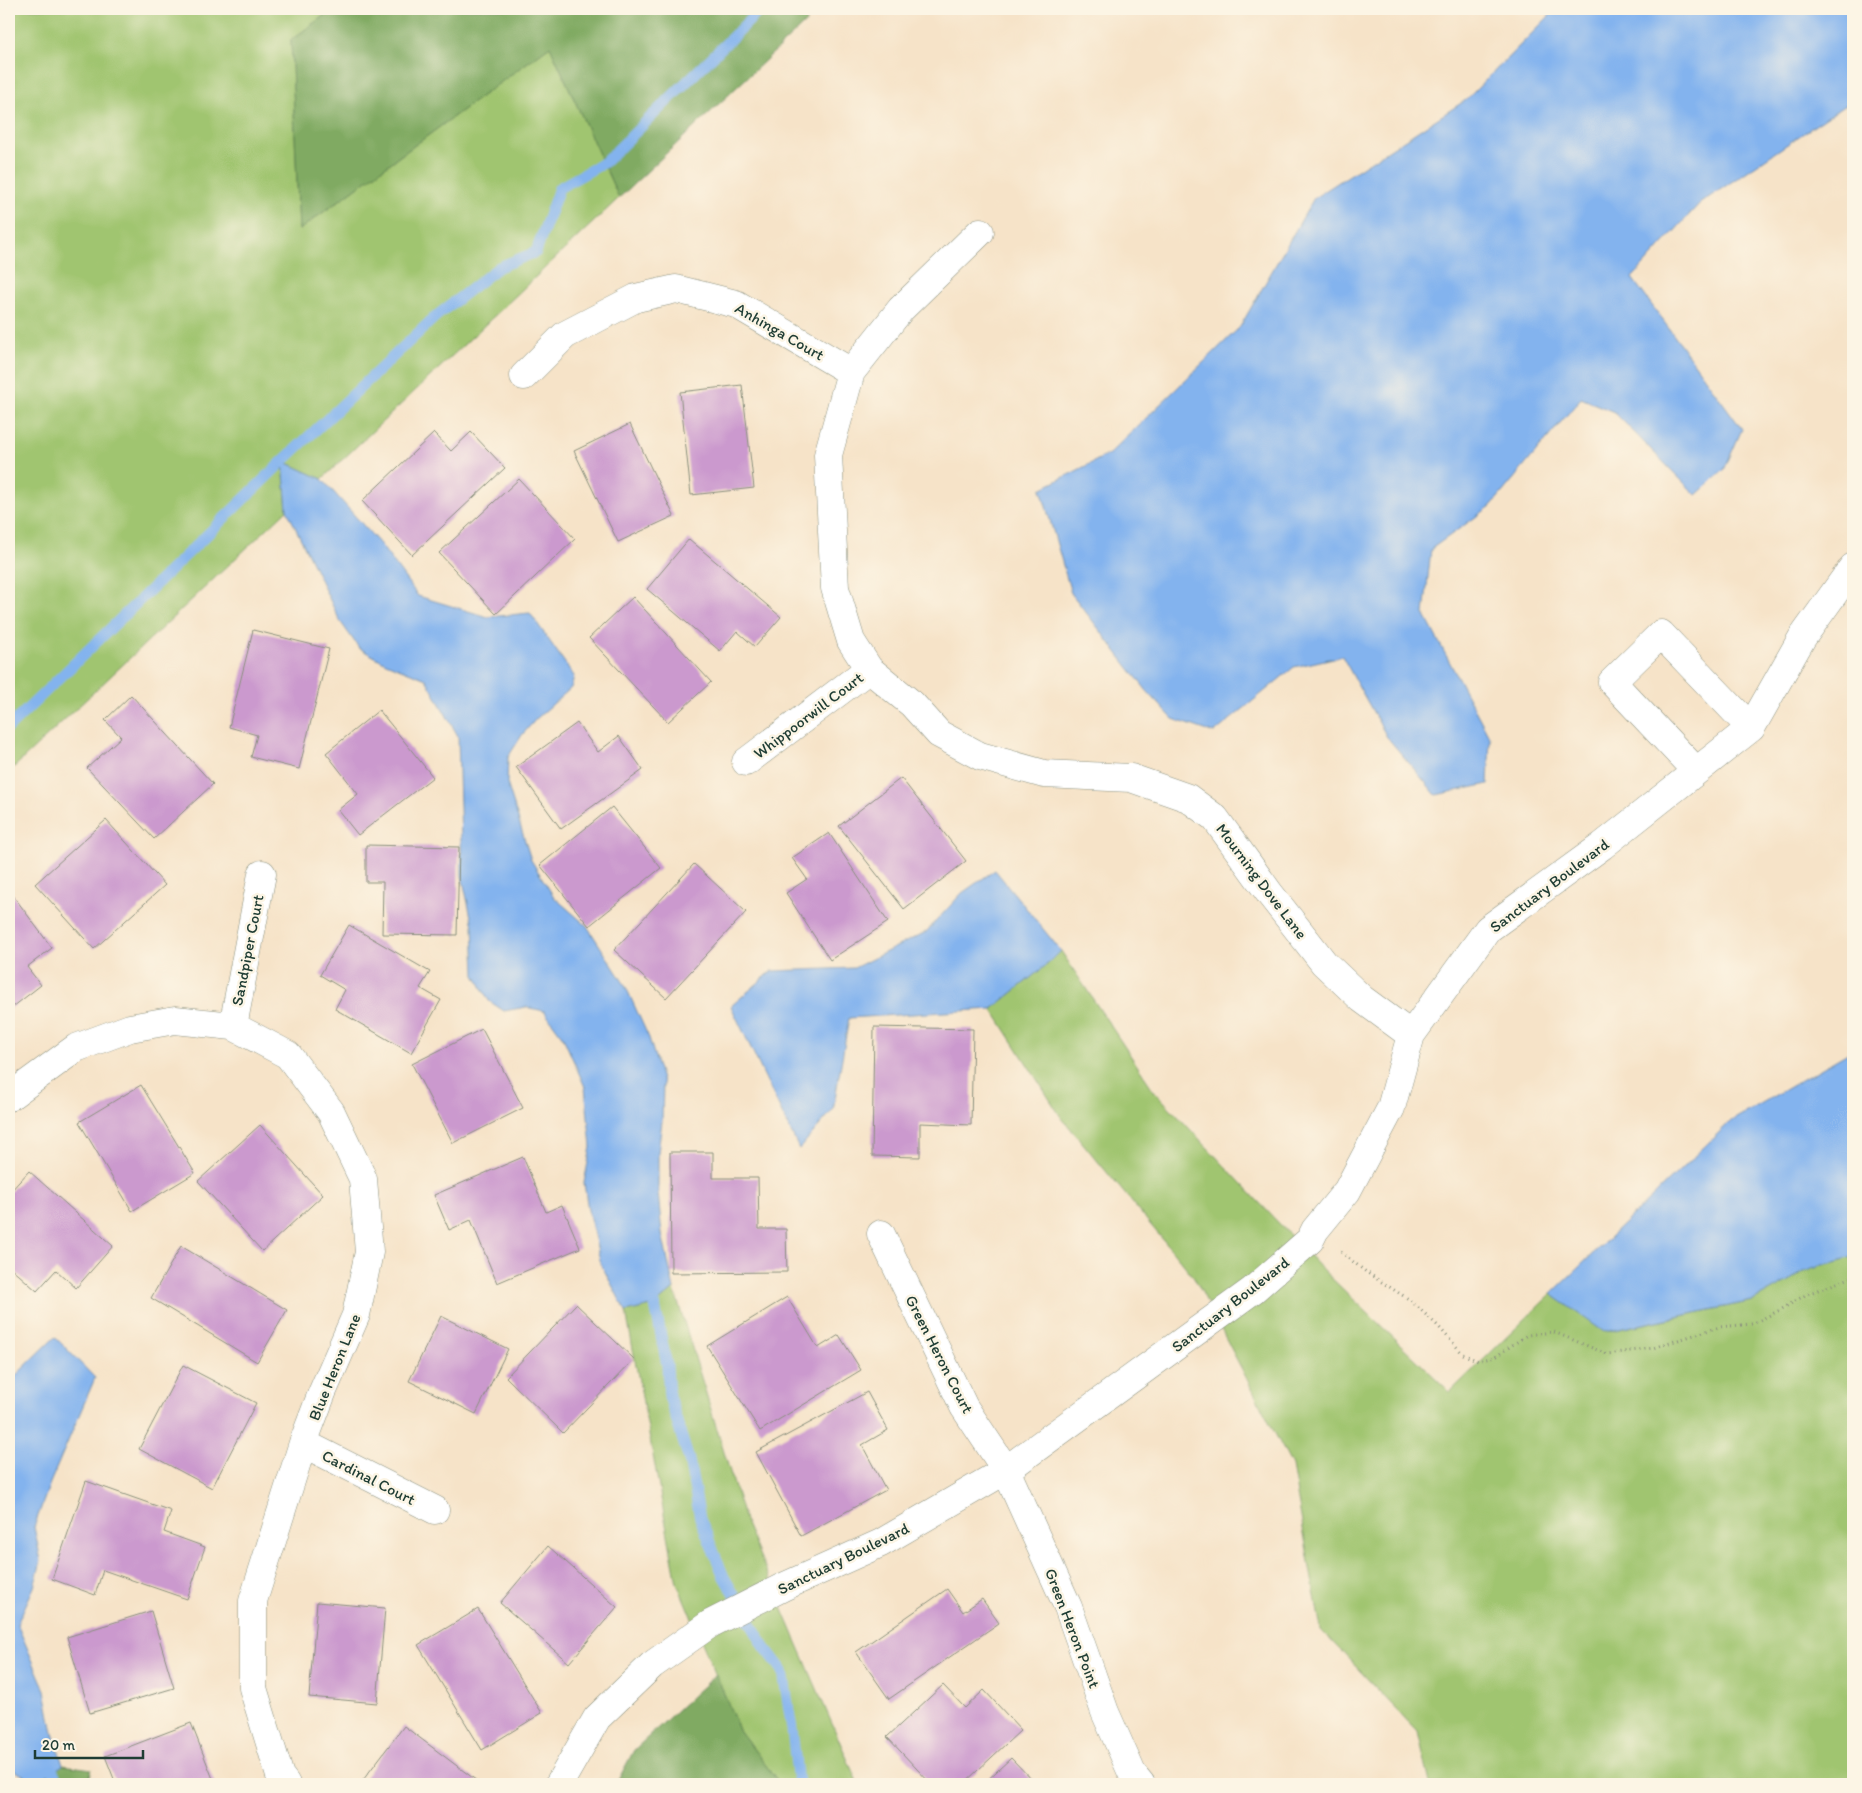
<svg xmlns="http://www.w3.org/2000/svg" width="1862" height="1793" viewBox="0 0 1862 1793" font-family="Itim,sans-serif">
  <rect width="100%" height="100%" fill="#fcf5e5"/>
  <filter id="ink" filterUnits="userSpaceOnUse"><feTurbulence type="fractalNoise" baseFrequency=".02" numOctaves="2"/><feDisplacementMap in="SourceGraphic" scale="10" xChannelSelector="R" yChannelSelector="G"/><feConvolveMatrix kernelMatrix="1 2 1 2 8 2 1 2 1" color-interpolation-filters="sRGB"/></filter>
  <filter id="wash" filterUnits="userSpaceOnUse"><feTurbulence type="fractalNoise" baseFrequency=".0096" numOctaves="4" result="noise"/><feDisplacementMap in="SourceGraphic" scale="20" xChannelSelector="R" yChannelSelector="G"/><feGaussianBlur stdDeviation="1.12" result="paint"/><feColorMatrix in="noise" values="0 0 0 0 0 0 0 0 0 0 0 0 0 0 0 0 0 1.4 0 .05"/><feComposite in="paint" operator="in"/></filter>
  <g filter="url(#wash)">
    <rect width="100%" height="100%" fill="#f6e3c8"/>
    <!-- green -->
    <path fill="#a0c56f" stroke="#608152" d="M9,9H333L291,40L299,230L550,46L619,198L322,479L283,461L287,510L9,772Z
      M1061,951L1154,1091L1324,1271L1450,1392L1551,1294L1605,1332L1753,1301L1811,1268L1853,1257V1784H1430L1418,1732L1321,1630L1292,1466L1194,1277L1061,1117L992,1009L1050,962Z
      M674,1289L746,1524L858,1784H780L739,1730L677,1583L626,1312L655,1305Z"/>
    <!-- forest -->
    <path fill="#80aa62" stroke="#50744b" d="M333,9H820L619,198L550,46L299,230L291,40Z
      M716,1674L739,1730L780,1784H616L634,1750Z
      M63,1765L92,1769L88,1784H33Z"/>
    <!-- water -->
    <path fill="#83b3ee" stroke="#517891" d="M1556,9H1853V109L1845,105L1699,204L1632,278L1742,429L1724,470L1696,495L1614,412L1581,398L1491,506L1431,549L1424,614L1490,738L1488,784L1436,795L1387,737L1342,656L1294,667L1214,733L1173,719L1147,691L1071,593L1041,489L1109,454L1240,327L1314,198L1466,100Z
      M283,461L322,479L380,544L418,596L488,617L530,613L574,676L571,688L536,719L522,735L508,757L507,783L531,860L554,897L587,926L625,985L649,1038L663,1083L662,1121L658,1153V1193L662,1234L674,1289L655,1305L626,1312L601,1264L588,1210L584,1183L591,1147L585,1087L563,1037L544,1011L526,1007L504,1011L489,1001L475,975L473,926L462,876L458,736L426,679L386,663L359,648L340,621L287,510Z
      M995,870L1061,951L1050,962L992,1009L849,1018L833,1110L799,1149L731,1006L772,971L854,968L926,932L962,893Z
      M1853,1050V1257L1811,1268L1753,1301L1604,1332L1551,1294L1731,1121Z
      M55,1337L95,1378L50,1483L34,1527L41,1561L34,1587L17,1624L45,1690L53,1733L63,1765L37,1782L9,1768V1382Z"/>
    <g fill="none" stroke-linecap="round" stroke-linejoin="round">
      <!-- stream -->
      <path stroke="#83b3ee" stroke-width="11" d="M9,727L283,461L435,317L499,267L536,252L559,188L605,162L761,9
        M655,1305L667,1366L669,1396L689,1460L700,1518L724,1577L764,1646L783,1671L792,1729L798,1784
        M53,1771L59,1784"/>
    </g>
    <g id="blocks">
      <!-- building -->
      <path fill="#cb99ce" d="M742,385L754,488L691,495L680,392Z
        M630,424L674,516L618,542L574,451Z
        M471,432L505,468L412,555L362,501L434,433L451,451Z
        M519,479L575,539L496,614L439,553Z
        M689,539L781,617L755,647L737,631L720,651L647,589Z
        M633,597L711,682L668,722L589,638Z
        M253,630L329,649L299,769L251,757L257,735L229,727Z
        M131,695L213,784L154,839L87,768L121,737L105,720Z
        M379,710L433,777L358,835L338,810L358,794L326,753Z
        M577,723L598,752L619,736L643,770L561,829L516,767Z
        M901,778L966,861L904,909L839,826Z
        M612,807L661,868L589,926L540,865Z
        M106,820L165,885L94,949L35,884Z
        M829,833L888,922L830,960L786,893L807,879L792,858Z
        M366,845L459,847L457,935L382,934L383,882H366Z
        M694,864L746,912L666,998L614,950Z
        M9,890L52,948L27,967L41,985L9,1010Z
        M349,925L430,972L420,988L441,1000L411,1053L335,1009L345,990L320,975Z
        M874,1027L973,1029L971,1125L920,1123V1157L872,1156Z
        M482,1029L523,1108L453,1143L412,1064Z
        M141,1085L195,1173L132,1211L79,1122Z
        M260,1125L323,1195L262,1251L198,1181Z
        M670,1152H713V1178H758L759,1229H786L787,1272L671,1273Z
        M523,1157L546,1212L562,1205L580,1248L497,1283L471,1220L449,1230L434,1195Z
        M29,1171L113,1246L76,1288L56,1270L37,1291L9,1266V1193Z
        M181,1246L287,1310L257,1362L151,1298Z
        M787,1297L818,1348L839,1335L861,1370L760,1431L707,1346Z
        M576,1304L634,1359L563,1433L506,1377Z
        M9,1312L14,1318L9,1322Z
        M441,1316L508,1349L476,1414L409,1381Z
        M183,1365L256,1403L212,1488L139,1449Z
        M867,1392L888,1430L862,1445L886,1490L801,1536L756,1452Z
        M86,1481L171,1511L164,1532L205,1547L187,1599L103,1570L95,1595L52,1579Z
        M548,1546L617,1607L569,1663L500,1603Z
        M947,1589L963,1612L982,1599L999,1623L889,1699L856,1652Z
        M317,1602L385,1608L377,1703L309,1697Z
        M478,1609L542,1713L482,1750L418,1645Z
        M151,1611L174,1688L90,1713L67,1637Z
        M943,1685L965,1708L984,1690L1021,1730L963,1784H931L887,1737Z
        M191,1723L215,1784H116L105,1756Z
        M404,1726L481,1784H360Z
        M1011,1758L1036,1784H983Z"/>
    </g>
  </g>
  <g filter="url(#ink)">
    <use href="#blocks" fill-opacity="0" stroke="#8a907e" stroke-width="1"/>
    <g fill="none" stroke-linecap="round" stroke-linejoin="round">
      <defs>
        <path id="minor" d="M980,232L901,309L851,372L828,455L835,588L851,641L869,669L912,704L939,734L980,756L1044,774L1131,778L1188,798L1215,818L1270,894L1324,963L1362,999L1411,1035
          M524,376L565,335L636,298L676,289L736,304L851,372
          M746,762L869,669
          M1696,771L1612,682L1661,634L1751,728
          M233,1026L262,874
          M9,1097L76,1048L130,1028L175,1020L233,1026L288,1055L331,1112L363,1179L369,1252L356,1315L322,1393L303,1443L253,1601V1688L280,1776L286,1784
          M881,1234L964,1407L1006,1470L1068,1607L1105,1712L1132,1773L1141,1784
          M303,1443L435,1510
          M559,1784L597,1718L652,1665L710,1624L783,1587L881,1543L1006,1470L1253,1290L1310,1240L1315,1230L1347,1191L1391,1108L1411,1035L1488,929L1602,846L1751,728L1802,638L1853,567"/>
      </defs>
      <!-- minor casing -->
      <use href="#minor" stroke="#8a907e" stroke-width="29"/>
      <!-- path -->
      <path stroke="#8a907e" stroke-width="3" stroke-dasharray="1 4" stroke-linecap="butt" d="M1341,1252L1366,1272L1410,1300L1438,1326L1463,1354L1478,1361L1495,1357L1527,1335L1554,1332L1607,1354L1653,1348L1719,1327L1752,1324L1782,1309L1807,1294L1853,1277"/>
      <!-- minor -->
      <use href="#minor" stroke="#fff" stroke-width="28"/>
    </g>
  </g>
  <g text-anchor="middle" stroke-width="5" stroke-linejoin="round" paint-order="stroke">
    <!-- street labels -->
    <g font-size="16" fill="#1f3d34" stroke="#fcf5e5">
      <text transform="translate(780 331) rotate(30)" y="6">Anhinga Court</text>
      <text transform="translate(808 715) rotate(-37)" y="6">Whippoorwill Court</text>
      <text transform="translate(1262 881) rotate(53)" y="6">Mourning Dove Lane</text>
      <text transform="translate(1549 885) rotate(-37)" y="6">Sanctuary Boulevard</text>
      <text transform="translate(247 950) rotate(-79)" y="6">Sandpiper Court</text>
      <text transform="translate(1230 1304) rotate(-38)" y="6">Sanctuary Boulevard</text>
      <text transform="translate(940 1354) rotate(63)" y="6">Green Heron Court</text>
      <text transform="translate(334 1367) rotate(-68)" y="6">Blue Heron Lane</text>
      <text transform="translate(369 1477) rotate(27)" y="6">Cardinal Court</text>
      <text transform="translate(843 1558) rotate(-26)" y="6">Sanctuary Boulevard</text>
      <text transform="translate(1073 1628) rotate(69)" y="6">Green Heron Point</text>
    </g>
  </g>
  <!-- margin -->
  <rect width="1862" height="1793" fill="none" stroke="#fcf5e5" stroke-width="30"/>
  <!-- scale -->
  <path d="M35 1750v8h108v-8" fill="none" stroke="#1f3d34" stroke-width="2.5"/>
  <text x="42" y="1750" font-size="15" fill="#1f3d34" stroke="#fcf5e5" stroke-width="4" paint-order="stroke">20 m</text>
</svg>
